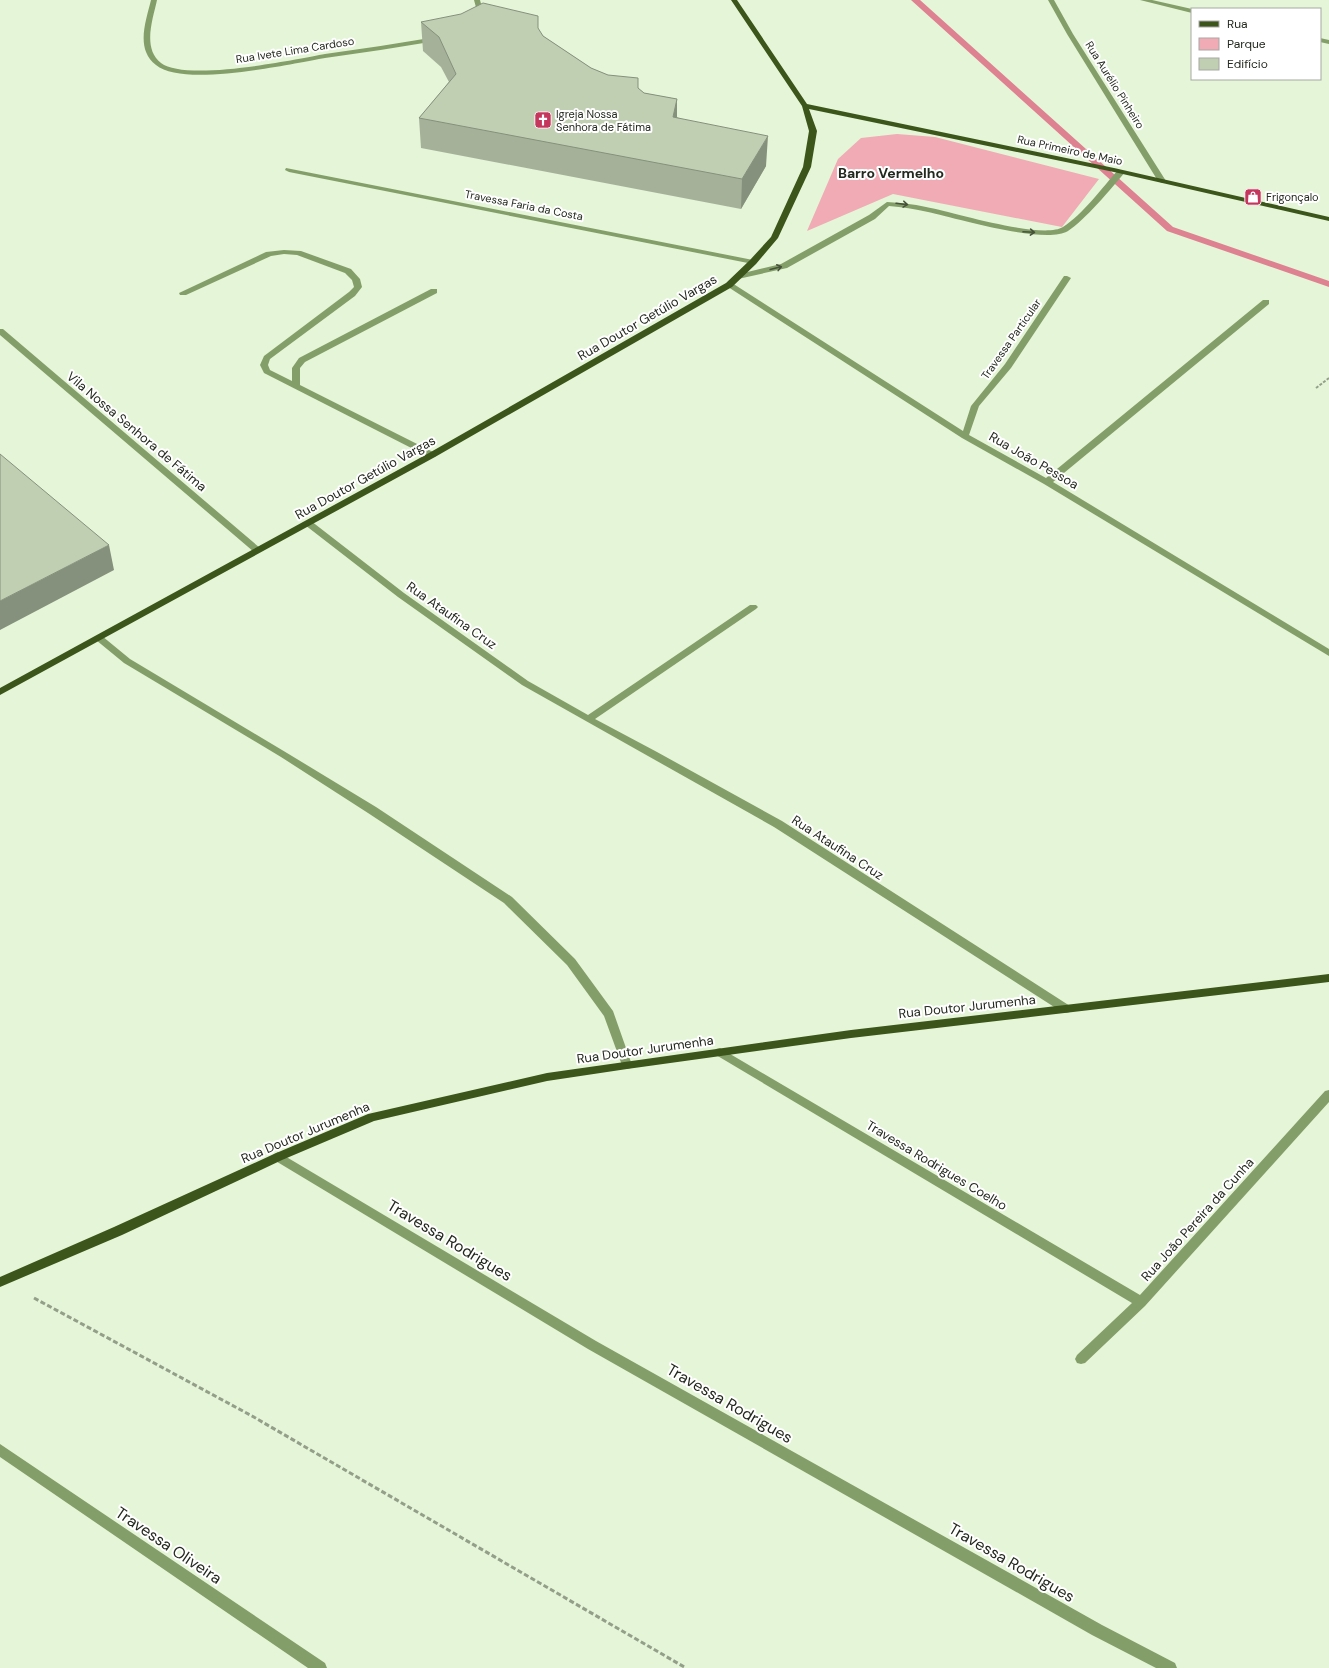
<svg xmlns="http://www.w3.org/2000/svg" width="1329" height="1668" viewBox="0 0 1329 1668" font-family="'DM Sans',sans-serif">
  <rect width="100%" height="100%" fill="#e5f5d7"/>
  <!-- green -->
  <path fill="#f0abb5" d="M897,134L935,137L1099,179L1062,227L893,194L807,231L838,159L861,138Z"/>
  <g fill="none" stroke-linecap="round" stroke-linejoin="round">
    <!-- stream -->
    <path fill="#de8191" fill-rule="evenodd" d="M911,0H920L1173,227L1329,281V287L1167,231Z"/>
    <!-- path-far1 -->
    <path stroke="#939f89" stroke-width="2" stroke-dasharray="3 1.5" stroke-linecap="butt" d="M1316,388L1329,378"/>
    <!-- path -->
    <path stroke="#939f89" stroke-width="3" stroke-dasharray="5 2.5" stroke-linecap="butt" d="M34,1298L252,1416L686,1668"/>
    <!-- minor -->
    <path fill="#849e6a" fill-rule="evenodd" d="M151,0H157C153,19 142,48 161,63C186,82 293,60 325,54C362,49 399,43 436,37L439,39L436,41C399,47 362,53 325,58C290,64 183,88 156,65C135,49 146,21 151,0Z
      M474,0H480L483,11L480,18L475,17L477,11Z
      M1048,0H1054L1073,34L1166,181L1165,183H1162L1158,181L1067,34Z
      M1140,0H1152L1192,9V13Z
      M1320,38L1329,40V44L1320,42Z
      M286,168L753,260L757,262L753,264L289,172L285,170Z
      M1118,170H1121L1125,172C1112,188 1084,221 1068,231C1045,245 956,218 928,212C915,209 902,207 889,206L875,219L787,268L738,279L734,277L735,275L781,264L869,215L887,202C900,203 913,204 926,207C953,212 1042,240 1063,227C1083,214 1102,188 1118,170Z
      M284,250L301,251L351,269L360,279L362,287L355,296L270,359L268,365L270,370L292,381V368L299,358L431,289H437V293L305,362L300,368V385L435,453L436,455L435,457H429L264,373L260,365L264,356L349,292L354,287L352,280L345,273L297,255L284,254L271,256L186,295H180L179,293L266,252Z
      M1064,276H1067L1071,278L1011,368L979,406L969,435L1046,478L1263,300H1269V304L1053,482L1329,649V656L1044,484L962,438L725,285L729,283H732L963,431L971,406L1005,364Z
      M0,329H3L260,548L261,550L260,552H254L0,335Z
      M308,520L311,521L404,593L528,681L588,715L750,605H756L758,607L756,609L595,719L657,752L782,821L1070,1006L1071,1009L1070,1012L1066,1013L1062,1012L774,827L522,685L398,597L305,525L304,523Z
      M99,635L102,636L130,659L287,753L376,807L512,897L575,959L613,1011L632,1065L631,1068L627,1069L623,1068L604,1016L567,965L504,903L368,813L281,757L124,663L96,640L94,638Z
      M720,1048L1140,1295L1325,1091L1329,1090V1102L1145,1306L1085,1363L1081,1364L1077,1363L1075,1359L1077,1355L1132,1303L716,1055L715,1052L716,1049Z
      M278,1152L596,1341L1102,1625L1175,1663L1177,1668H1156L1092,1635L588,1349L274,1160L272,1157L274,1154Z
      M0,1444L325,1663L327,1668H308L0,1457Z"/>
    <!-- major -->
    <path fill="#3b551a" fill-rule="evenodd" d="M731,0H737L807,104L1114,168L1329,217V221L1114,172L809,109L817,131L811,167L778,238L756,264L732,287L435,457L0,695V688L429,453L726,283L750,260L771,237L803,167L809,131L802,106Z
      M1329,974V982L851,1038L627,1069L547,1081L374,1121L282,1160L122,1235L0,1287V1277L114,1227L274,1154L368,1114L547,1073L851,1030Z"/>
  </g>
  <!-- wall -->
  <path fill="#a5b299" d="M421,22L538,29L543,36L591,68L638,88L644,93L677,99V117L766,166L741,209L421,148L419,118L449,82L441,67L423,51Z"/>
  <!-- shaded-wall -->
  <path fill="#86917d" d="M677,99V129L673,117Z
    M768,136L766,166L741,209L742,179Z
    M109,545L114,570L0,630V601Z"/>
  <!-- building -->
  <path fill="#c0cfb2" stroke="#86917d" d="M483,3L538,16V28L543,36L591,68L608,75L638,78V88L644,93L677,99L673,117L768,136L742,179L419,118L456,74L439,37L421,22L461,14Z
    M0,454L109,545L0,601Z"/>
  <!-- one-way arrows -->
  <defs><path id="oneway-shaft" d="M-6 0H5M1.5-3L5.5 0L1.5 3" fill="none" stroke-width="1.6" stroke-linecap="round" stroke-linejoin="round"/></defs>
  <g stroke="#455239">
    <use href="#oneway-shaft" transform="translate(902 204) rotate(7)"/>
    <use href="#oneway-shaft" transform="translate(1029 232) rotate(3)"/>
    <use href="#oneway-shaft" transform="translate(776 268) rotate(-14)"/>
  </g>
  <!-- icons -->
  <defs>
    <symbol id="church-square" viewBox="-11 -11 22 22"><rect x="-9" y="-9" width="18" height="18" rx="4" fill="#c5365d" stroke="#fff"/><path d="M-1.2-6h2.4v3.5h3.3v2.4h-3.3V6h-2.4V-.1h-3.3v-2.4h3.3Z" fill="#fff"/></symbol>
    <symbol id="shop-square" viewBox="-11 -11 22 22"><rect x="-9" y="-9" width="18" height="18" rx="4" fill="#c5365d" stroke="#fff"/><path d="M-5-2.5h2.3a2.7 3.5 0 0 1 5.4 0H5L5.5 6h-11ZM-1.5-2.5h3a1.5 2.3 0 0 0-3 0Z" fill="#fff"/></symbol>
  </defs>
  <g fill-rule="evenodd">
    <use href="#church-square" x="533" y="110" width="20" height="20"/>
    <use href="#shop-square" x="1243" y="187" width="20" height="20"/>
  </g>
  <g text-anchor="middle" stroke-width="4" stroke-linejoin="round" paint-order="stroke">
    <!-- far-street labels -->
    <g font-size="11" fill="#23291e" stroke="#fff">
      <text transform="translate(295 50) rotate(-9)" y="4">Rua Ivete Lima Cardoso</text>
      <text transform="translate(1115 85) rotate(58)" y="4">Rua Aurélio Pinheiro</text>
      <text transform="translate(1070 150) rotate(12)" y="4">Rua Primeiro de Maio</text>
      <text transform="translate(524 205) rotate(11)" y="4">Travessa Faria da Costa</text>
      <text transform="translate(1011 339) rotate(-55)" y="4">Travessa Particular</text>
    </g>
    <!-- far-poi labels -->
    <g font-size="11" fill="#23291e" stroke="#fff" text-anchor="start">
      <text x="556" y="118">Igreja Nossa<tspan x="556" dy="13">Senhora de Fátima</tspan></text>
      <text x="1266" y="201">Frigonçalo</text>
    </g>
    <!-- street labels -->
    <g font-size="13" fill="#23291e" stroke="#fff">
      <text transform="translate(647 317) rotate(-30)" y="5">Rua Doutor Getúlio Vargas</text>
      <text transform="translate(137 431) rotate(40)" y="5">Vila Nossa Senhora de Fátima</text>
      <text transform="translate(1034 460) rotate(30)" y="5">Rua João Pessoa</text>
      <text transform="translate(365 477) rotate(-29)" y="5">Rua Doutor Getúlio Vargas</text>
      <text transform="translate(452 615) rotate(35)" y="5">Rua Ataufina Cruz</text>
      <text transform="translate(838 847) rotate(33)" y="5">Rua Ataufina Cruz</text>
      <text transform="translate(967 1006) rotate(-6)" y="5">Rua Doutor Jurumenha</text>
      <text transform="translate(645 1049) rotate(-8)" y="5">Rua Doutor Jurumenha</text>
      <text transform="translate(305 1132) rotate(-23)" y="5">Rua Doutor Jurumenha</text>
      <text transform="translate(937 1165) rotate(31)" y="5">Travessa Rodrigues Coelho</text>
      <text transform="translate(1197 1219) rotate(-48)" y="5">Rua João Pereira da Cunha</text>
    </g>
    <!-- far-district labels -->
    <g font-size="14" font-weight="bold" fill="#23291e" stroke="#fff">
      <text x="891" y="178">Barro Vermelho</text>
    </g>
    <!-- near-street labels -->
    <g font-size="16" fill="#23291e" stroke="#fff">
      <text transform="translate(450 1240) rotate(31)" y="6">Travessa Rodrigues</text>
      <text transform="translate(730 1403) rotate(30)" y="6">Travessa Rodrigues</text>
      <text transform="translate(169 1545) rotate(34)" y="6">Travessa Oliveira</text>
      <text transform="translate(1012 1562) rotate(30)" y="6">Travessa Rodrigues</text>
    </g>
  </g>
  <!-- legend -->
  <rect x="1191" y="8" width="130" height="72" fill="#ffffff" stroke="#a7a9a5"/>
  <rect x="1199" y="21" width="20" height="6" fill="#3b551a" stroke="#a7a9a5"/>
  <text x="1227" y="28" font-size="12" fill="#23291e">Rua</text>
  <rect x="1199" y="38" width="20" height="12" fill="#f0abb5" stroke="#a7a9a5"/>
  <text x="1227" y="48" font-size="12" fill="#23291e">Parque</text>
  <rect x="1199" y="58" width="20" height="12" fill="#c0cfb2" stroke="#a7a9a5"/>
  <text x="1227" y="68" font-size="12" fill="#23291e">Edifício</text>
</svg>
